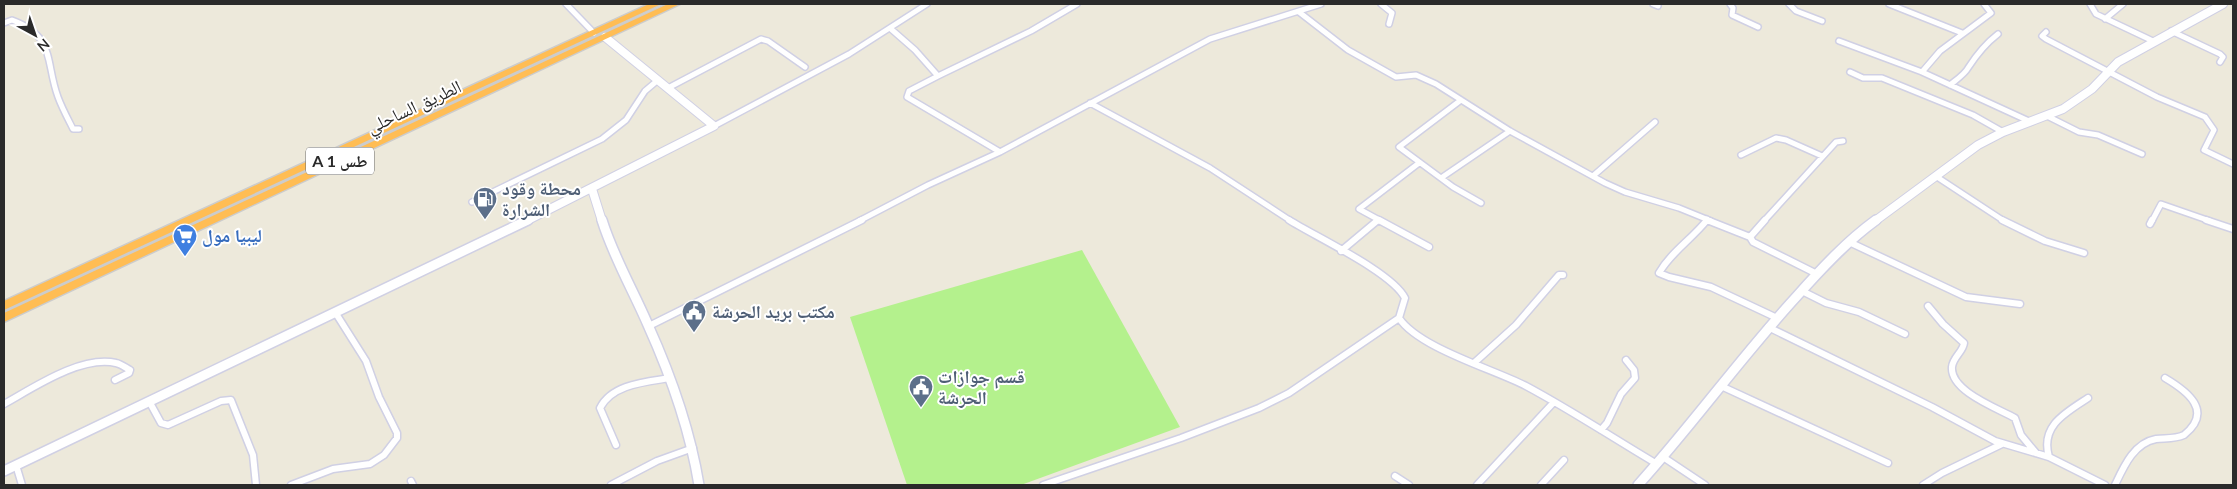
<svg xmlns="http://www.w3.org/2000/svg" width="2237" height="489" viewBox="0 0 2237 489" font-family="Lato,'Noto Naskh Arabic',sans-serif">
  <rect width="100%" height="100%" fill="#ede9db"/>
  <!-- pitch -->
  <path fill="#b4f18d" d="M1082,250L1180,427L1021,485H907L850,317Z"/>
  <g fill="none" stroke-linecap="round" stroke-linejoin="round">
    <defs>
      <path id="street-far1" d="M566,4L594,33
        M1381,4L1392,13L1389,24
        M1653,4L1658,6
        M1730,4L1733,8L1732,15L1758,27
        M1789,4L1796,11L1822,21
        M1889,4L1962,33
        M1984,4L1991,13L1940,51L1922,72L2031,122
        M2090,4L2096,14L2153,41
        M1299,12L1348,50L1396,77L1416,75L1436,84L1510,131L1605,183L1625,192L1679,208L1711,221
        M2105,19L2123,4
        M4,23L12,20C56,36 45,62 58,97C62,108 68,119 73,129H79
        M891,29L915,50L938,76L1031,31L1077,4
        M2171,31L2220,54L2223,57L2220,62
        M2046,32L2042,36L2046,39L2157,97L2205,117L2214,130L2204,150L2233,164
        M1839,41L1922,72
        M1850,72L1863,78H1882L1973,115L2003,132
        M938,76L909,91L907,97L1000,152
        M1950,85C1956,80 1965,74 1968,68C1977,54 1985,44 1998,34
        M668,88L761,39L768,41L805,67
        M1461,100L1399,147L1453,187L1481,203
        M1090,103L1210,168L1291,221
        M2047,116L2079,132L2098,135L2142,154
        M714,126L849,54L927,4
        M1741,155L1776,138L1786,140L1822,156
        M1593,176L1655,122
        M1937,177L2004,221
        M1441,178L1510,131
        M472,202L602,139L626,120L645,91L658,80
        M859,221L928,185L1000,152L1210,39L1321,4
        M1381,221L1359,209L1419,163
        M1706,221L1707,219
        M1764,221L1836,142L1843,141
        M2152,221L2161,204L2210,221"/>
      <path id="street" d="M1289,220C1316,237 1392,272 1405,298L1399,318C1419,348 1493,369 1526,386C1571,410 1613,438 1657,464
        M1379,220L1429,247
        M1707,220L1750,237
        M1707,220C1692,239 1671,252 1659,273L1669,277L1711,287L1777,318
        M1765,220L1750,237L1753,242L1817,274
        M2002,220L2045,241L2084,253
        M2206,220L2233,229
        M2150,224L2152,220
        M1849,242L1966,297L2020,304
        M1341,251L1378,220
        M1802,291L1826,303L1859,312L1905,334
        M1928,306L1943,324L1964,343C1963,352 1953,357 1952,367C1950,391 1997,408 2015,418L2021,435L2036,453
        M649,326L862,220
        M1768,327L1932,407L1995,441L2049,457L2105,485
        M1474,363L1516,325L1559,275H1563
        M1721,386L1888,463
        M149,401L161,423L168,425L221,401L231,400L253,455L256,485
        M4,404C33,388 81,355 116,363C121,364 126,368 130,370L129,373L115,380
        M1601,430L1607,423L1621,394L1635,378L1634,370L1626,360
        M616,445L600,408C612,384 646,382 670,378
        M1663,457L1705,485
        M2049,457C2040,426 2065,413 2088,398
        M16,465L22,485
        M1395,476L1409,485
        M411,481L413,485
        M291,485L333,469L370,464L384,455L397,438V433L379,397L366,361L335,312
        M611,485L657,461L693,448
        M1043,485L1181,438L1259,408L1289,393L1399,318
        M1477,485L1554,402
        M1541,485L1564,460
        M1923,485L1942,473L2002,444
        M2115,485C2124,466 2134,443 2156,439C2166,438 2175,439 2184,435C2214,411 2187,391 2165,378"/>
      <path id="secondary-far1" d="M592,189L602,221
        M526,221L714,126L605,37
        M1875,221L1978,145L2003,132L2063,109L2092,89L2118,62L2223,4"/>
      <path id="secondary" d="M602,220C613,256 633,290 648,325C671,376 690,430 699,485
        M4,471L528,220
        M1638,485C1693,424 1741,357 1797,296C1821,269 1847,241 1876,220"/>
      <path id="highway" d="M649,4H661L4,310V301Z
        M668,4H680L4,322V313Z"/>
    </defs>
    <!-- street-far1 casing -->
    <use href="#street-far1" stroke="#d0d0e4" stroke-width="8"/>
    <!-- street casing -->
    <use href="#street" stroke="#d0d0e4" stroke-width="9"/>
    <!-- secondary-far1 casing -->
    <use href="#secondary-far1" stroke="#d0d0e4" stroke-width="10"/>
    <!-- secondary casing -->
    <use href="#secondary" stroke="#d0d0e4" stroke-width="12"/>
    <!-- highway casing -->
    <use href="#highway" stroke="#ccc" stroke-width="3"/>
    <!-- street-far1 -->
    <use href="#street-far1" stroke="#fff" stroke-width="5"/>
    <!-- street -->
    <use href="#street" stroke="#fff" stroke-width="6"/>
    <!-- secondary-far1 -->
    <use href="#secondary-far1" stroke="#fff" stroke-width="8"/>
    <!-- secondary -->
    <use href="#secondary" stroke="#fff" stroke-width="9"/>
    <!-- highway -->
    <use href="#highway" fill="#ffbd54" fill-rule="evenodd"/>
  </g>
  <!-- icons -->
  <defs>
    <symbol id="fuel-pin" viewBox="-11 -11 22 30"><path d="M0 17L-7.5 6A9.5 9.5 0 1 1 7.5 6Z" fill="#5c6f8a" stroke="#fff"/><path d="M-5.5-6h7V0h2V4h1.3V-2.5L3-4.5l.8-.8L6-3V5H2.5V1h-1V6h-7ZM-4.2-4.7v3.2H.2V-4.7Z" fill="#fff"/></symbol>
    <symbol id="supermarket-pin" viewBox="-11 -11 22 30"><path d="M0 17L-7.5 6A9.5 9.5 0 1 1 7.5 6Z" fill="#3f7fe0" stroke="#fff"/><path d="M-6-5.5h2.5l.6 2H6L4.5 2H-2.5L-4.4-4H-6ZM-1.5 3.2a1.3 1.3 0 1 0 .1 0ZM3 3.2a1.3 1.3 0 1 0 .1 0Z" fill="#fff"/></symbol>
    <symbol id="civic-pin" viewBox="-11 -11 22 30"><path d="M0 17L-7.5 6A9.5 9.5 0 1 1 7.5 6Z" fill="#5c6f8a" stroke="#fff"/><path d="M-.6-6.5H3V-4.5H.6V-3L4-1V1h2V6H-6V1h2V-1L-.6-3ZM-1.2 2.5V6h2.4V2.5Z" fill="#fff"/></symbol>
  </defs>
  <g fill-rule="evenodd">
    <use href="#fuel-pin" x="471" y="185" width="28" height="38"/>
    <use href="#supermarket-pin" x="171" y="222" width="28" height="38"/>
    <use href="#civic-pin" x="680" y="298" width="28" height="38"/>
    <use href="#civic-pin" x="907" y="373" width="28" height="38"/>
  </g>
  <g text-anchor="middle" stroke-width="4" stroke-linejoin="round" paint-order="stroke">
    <!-- shield labels -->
    <rect fill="#fff" stroke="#6a6a6a" stroke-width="1" x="306" y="147.5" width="68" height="27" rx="4"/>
    <g font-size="16" font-weight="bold" fill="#2a2a2a">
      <text x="340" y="167">A 1 طس</text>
    </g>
    <!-- street labels -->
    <g font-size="18" fill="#2a2a2a" stroke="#fff">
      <text transform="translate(414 107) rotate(-25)" y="6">الطريق الساحلي</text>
    </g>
    <!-- service labels -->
    <g font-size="18" font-weight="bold" fill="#4e5e75" stroke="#fff" text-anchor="start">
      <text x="502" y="195">محطة وقود<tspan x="502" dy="21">الشرارة</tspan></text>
      <text x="712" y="318">مكتب بريد الحرشة</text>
      <text x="938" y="383">قسم جوازات<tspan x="938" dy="21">الحرشة</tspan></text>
    </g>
    <!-- shop labels -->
    <g font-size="18" font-weight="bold" fill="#366cbe" stroke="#fff" text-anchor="start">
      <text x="202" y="242">ليبيا مول</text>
    </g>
  </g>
  <!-- border -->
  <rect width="2237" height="489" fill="none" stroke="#2a2a2a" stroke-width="10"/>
  <!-- north arrow -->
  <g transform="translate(35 35) rotate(140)" stroke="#ffffff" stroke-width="4" paint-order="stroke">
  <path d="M0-4L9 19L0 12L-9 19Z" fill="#2a2a2a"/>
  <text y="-8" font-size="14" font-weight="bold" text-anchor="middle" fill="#2a2a2a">N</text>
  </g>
</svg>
